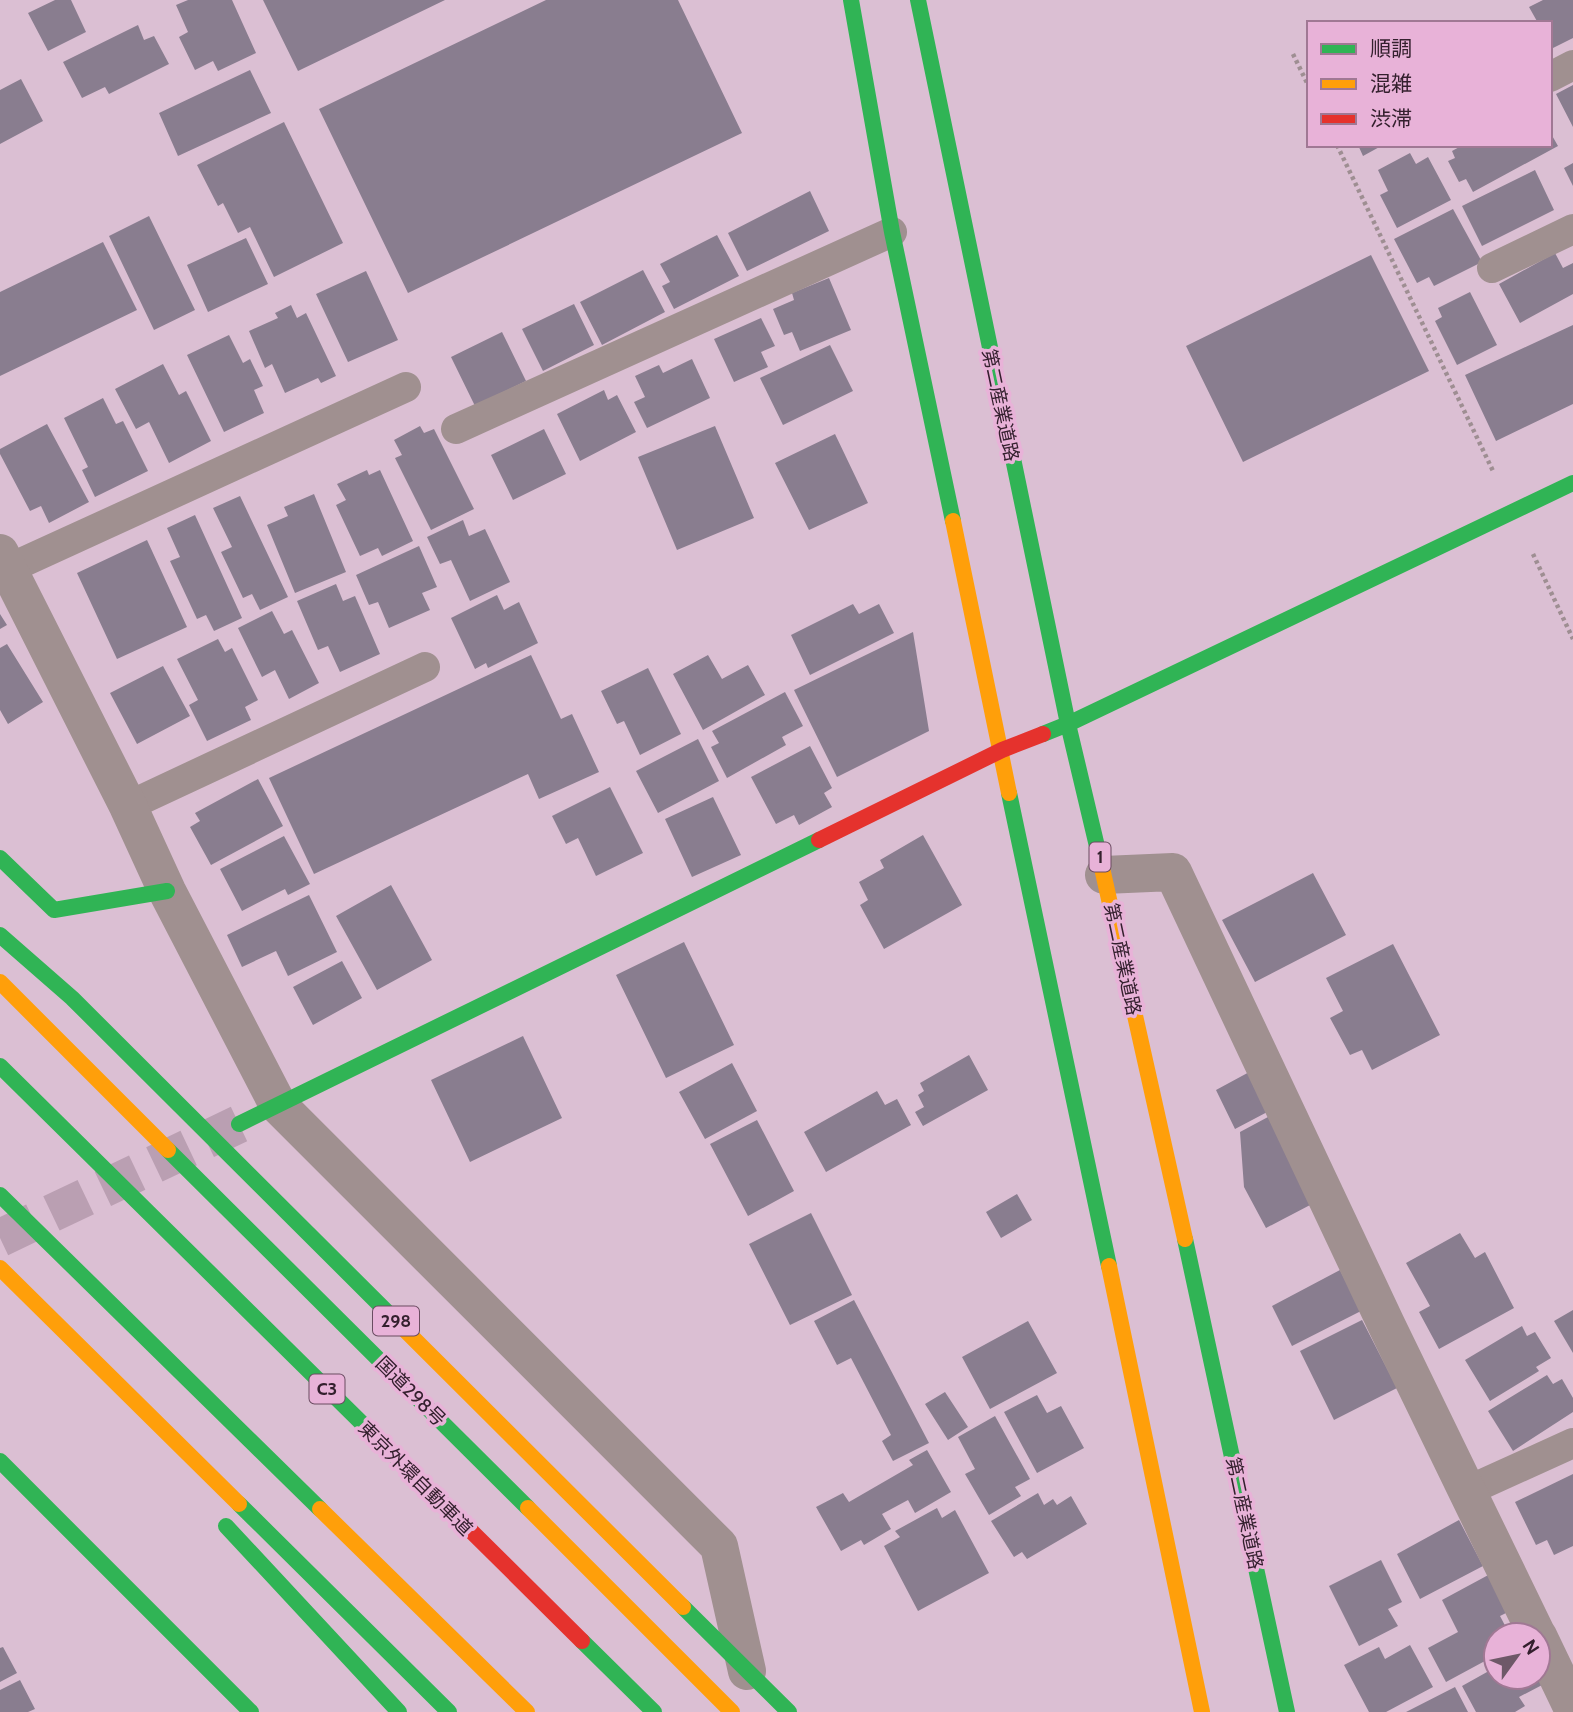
<svg xmlns="http://www.w3.org/2000/svg" width="1573" height="1712" viewBox="0 0 1573 1712" font-family="Cabin,'Noto Sans JP',sans-serif">
  <rect width="100%" height="100%" fill="#dbbfd3"/>
  <!-- building -->
  <path fill="#897d8f" d="M55,0H71L86,32L48,51L28,13Z
    M188,0H232L256,53L218,71L213,61L195,70L179,37L188,32L176,5Z
    M263,0H445L298,71Z
    M546,0H678L742,133L408,293L319,109Z
    M1543,0H1573V38L1551,49L1550,23H1538L1529,7Z
    M138,25L144,40L154,36L169,64L109,94L105,87L82,98L63,62Z
    M250,70L271,113L178,156L159,113Z
    M21,79L43,121L0,144V90Z
    M1573,85V127L1556,94Z
    M284,122L343,243L274,277L250,227L238,233L223,203L218,206L197,165Z
    M1550,132L1558,146L1473,192L1466,179L1459,182L1448,161L1455,158L1452,151L1463,145H1550Z
    M1358,145H1383L1363,156Z
    M1410,153L1416,164L1428,157L1451,200L1397,228L1380,195L1388,191L1378,170Z
    M1573,163V186L1564,168Z
    M1535,170L1554,210L1482,246L1462,206Z
    M810,191L829,231L747,271L728,233Z
    M1453,209L1482,262L1434,286L1429,277L1417,283L1394,239Z
    M149,216L195,310L154,330L109,236Z
    M717,235L739,276L674,309L662,286L670,282L660,264Z
    M246,238L268,284L208,312L187,265Z
    M103,242L137,310L0,376V292Z
    M1555,253L1563,268L1573,263V294L1520,323L1499,284Z
    M1371,255L1429,371L1243,462L1186,346Z
    M643,270L665,312L602,345L580,302Z
    M366,271L398,340L348,362L316,294Z
    M829,278L851,330L800,351L792,332L784,335L773,309L794,300L792,293Z
    M1470,292L1497,345L1457,365L1435,321L1442,317L1438,308Z
    M574,304L594,345L543,371L522,329Z
    M291,305L297,318L306,313L336,376L321,383L318,378L285,393L272,364L265,368L249,331L278,318L275,313Z
    M761,318L775,346L761,352L768,367L734,382L714,339Z
    M1573,325V404L1496,441L1465,375Z
    M502,332L526,381L475,406L451,357Z
    M229,335L243,363L250,359L263,386L254,390L264,413L224,432L187,355Z
    M830,345L853,391L783,425L760,378Z
    M692,359L710,398L647,428L634,402L645,397L635,376L659,365L663,373Z
    M163,364L179,395L186,391L211,441L169,463L149,422L136,429L115,389Z
    M604,390L608,400L617,395L636,432L580,461L557,414Z
    M103,398L116,424L123,421L148,471L95,497L82,470L88,467L64,418Z
    M47,424L89,502L49,523L41,506L30,511L0,454V449Z
    M420,426L424,433L434,429L474,509L431,530L395,458L402,455L394,440Z
    M715,426L754,518L677,550L638,457Z
    M544,429L566,474L513,500L491,455Z
    M835,434L868,503L809,530L775,463Z
    M367,470L369,475L380,470L413,541L382,556L378,548L360,556L336,505L346,500L337,484Z
    M314,494L346,572L295,593L267,525L288,516L284,507Z
    M240,496L288,597L260,610L252,594L243,598L221,552L232,547L213,508Z
    M195,515L242,618L214,631L206,615L197,619L170,561L180,557L167,528Z
    M463,520L469,536L485,529L510,582L470,601L451,560L440,564L427,537Z
    M147,540L187,627L117,659L77,573Z
    M419,546L437,587L422,593L430,610L389,628L378,602L369,605L356,575Z
    M336,584L343,601L355,596L380,654L340,672L328,646L318,650L297,601Z
    M497,595L504,610L519,602L538,643L488,668L486,663L475,669L451,618Z
    M853,604L859,614L879,604L894,633L810,675L791,635Z
    M272,611L284,634L292,630L319,683L289,699L275,670L262,677L238,628Z
    M0,614L7,625L0,629Z
    M913,632L929,731L837,777L794,690Z
    M218,639L225,652L232,648L258,700L245,707L251,720L207,741L189,705L198,700L177,659Z
    M7,644L43,702L8,724L0,710V648Z
    M531,655L561,719L572,714L599,772L539,799L528,774L314,874L269,778Z
    M708,655L722,679L748,665L765,695L703,730L673,674Z
    M163,666L190,716L137,744L110,693Z
    M648,668L681,734L640,755L624,721L617,724L601,691Z
    M785,692L803,726L782,737L786,745L727,778L711,747L719,743L712,731Z
    M698,739L719,781L658,813L636,771Z
    M810,746L832,788L824,793L832,807L799,825L794,815L776,824L751,777Z
    M258,779L283,826L211,865L190,827L200,821L195,813Z
    M610,787L643,853L596,876L578,838L566,844L552,816Z
    M713,797L741,855L692,877L665,819Z
    M923,835L962,905L884,949L860,905L868,900L859,882L884,868L880,860Z
    M284,836L310,884L288,895L285,889L242,911L220,869Z
    M1313,873L1346,935L1255,982L1222,920Z
    M391,885L432,960L377,990L336,916Z
    M309,895L337,952L288,976L276,951L242,967L227,935Z
    M684,942L734,1045L666,1078L616,975Z
    M1393,944L1440,1035L1372,1070L1362,1050L1350,1055L1330,1018L1343,1011L1326,978Z
    M342,961L362,998L313,1025L293,987Z
    M523,1036L562,1118L470,1162L431,1080Z
    M969,1055L988,1090L923,1126L915,1112L924,1107L918,1095L924,1091L920,1083Z
    M732,1063L757,1111L705,1139L679,1092Z
    M1253,1070L1273,1109L1235,1129L1216,1090Z
    M877,1091L885,1105L897,1099L911,1125L826,1172L804,1132Z
    M1268,1117L1312,1204L1266,1228L1244,1187L1240,1132Z
    M757,1120L794,1191L748,1216L710,1144Z
    M1017,1194L1032,1220L1001,1238L986,1212Z
    M811,1213L852,1295L790,1325L749,1244Z
    M1460,1233L1475,1258L1485,1252L1514,1308L1439,1349L1419,1312L1430,1306L1406,1263Z
    M1340,1270L1361,1311L1292,1346L1272,1306Z
    M854,1300L929,1443L893,1461L882,1441L891,1435L851,1358L837,1365L814,1321Z
    M1573,1310V1353L1554,1321Z
    M1362,1320L1397,1388L1334,1420L1300,1351Z
    M1028,1321L1057,1373L990,1409L962,1357Z
    M1522,1326L1527,1336L1535,1332L1551,1358L1536,1367L1539,1371L1490,1401L1465,1360Z
    M1547,1375L1553,1384L1562,1379L1573,1398V1412L1513,1451L1488,1411Z
    M945,1392L968,1427L948,1440L925,1404Z
    M1037,1395L1047,1413L1061,1406L1084,1448L1037,1473L1004,1412Z
    M995,1416L1030,1479L1015,1487L1021,1496L989,1515L965,1474L975,1469L958,1437Z
    M927,1450L951,1492L915,1513L908,1500L882,1514L891,1529L864,1545L861,1540L841,1551L816,1507L843,1493L849,1502L913,1465L909,1460Z
    M1573,1474V1546L1554,1555L1547,1540L1536,1545L1515,1502Z
    M1038,1493L1044,1505L1053,1499L1057,1505L1071,1496L1087,1524L1027,1559L1022,1552L1014,1557L991,1521Z
    M937,1508L942,1518L955,1510L989,1573L918,1611L884,1546L900,1537L895,1531Z
    M1459,1520L1483,1566L1420,1599L1397,1554Z
    M1381,1560L1402,1602L1388,1609L1398,1626L1359,1646L1329,1586Z
    M1492,1573L1512,1610L1500,1616L1510,1635H1496V1655L1446,1682L1428,1648L1458,1632L1442,1600Z
    M1410,1645L1433,1687L1386,1712H1369L1344,1665L1379,1647L1385,1659Z
    M3,1647L17,1673L0,1682V1648Z
    M1496,1667V1677H1538L1544,1684L1519,1697L1525,1706L1515,1712H1476L1462,1686Z
    M20,1680L35,1709L28,1712H0V1690Z
    M1455,1687L1468,1712H1406Z"/>
  <g fill="none" stroke-linecap="round" stroke-linejoin="round">
    <!-- secondary-tunnel -->
    <path stroke="#ba9fb2" stroke-width="38" stroke-dasharray="38 19" stroke-linecap="butt" d="M0,1238L239,1124"/>
    <!-- path -->
    <path stroke="#9e8e92" stroke-width="4.5" stroke-dasharray="3.5 3.5" stroke-linecap="butt" d="M1293,54L1309,87
      M1337,145L1493,471
      M1533,554L1573,639"/>
    <!-- lane -->
    <path stroke="#a09090" stroke-width="30" d="M1550,77L1573,65
      M1492,268L1573,229
      M456,429L892,232
      M8,569L406,387
      M128,806L425,667
      M1467,1491L1573,1443"/>
    <!-- street -->
    <path stroke="#a09090" stroke-width="38" d="M0,553L128,806L167,891L278,1105L719,1546L747,1671
      M1104,875L1173,872L1386,1324L1537,1635
      M1538,1636L1573,1709"/>
    <!-- fast -->
    <path stroke="#30b455" stroke-width="16" d="M851,0L892,232L953,521
      M918,0L1068,724L1100,859
      M1043,734L1068,724L1573,483
      M1009,793L1109,1266
      M0,858L54,910L167,891
      M0,935L72,998L393,1318
      M0,1066L463,1523
      M239,1124L819,840
      M168,1150L528,1508
      M0,1195L320,1509
      M1185,1239L1287,1712
      M0,1461L251,1712
      M239,1504L449,1712
      M226,1526L399,1712
      M683,1607L789,1712
      M582,1641L654,1712"/>
    <!-- slow -->
    <path stroke="#ff9f0a" stroke-width="16" d="M953,521L1009,793
      M1100,859L1185,1239
      M0,982L168,1150
      M1109,1266L1202,1712
      M0,1268L239,1504
      M393,1318L683,1607
      M528,1508L732,1712
      M320,1509L527,1712"/>
    <!-- jam -->
    <path stroke="#e5322d" stroke-width="16" d="M819,840L1002,750L1043,734
      M463,1523L582,1641"/>
  </g>
  <g text-anchor="middle" stroke-width="7" stroke-linejoin="round" paint-order="stroke">
    <!-- shield labels -->
    <g fill="#e8b2d8" stroke="#6a4c61" stroke-width="2">
      <rect x="1089.5" y="842.5" width="21" height="29" rx="5"/>
      <rect x="373" y="1306.5" width="46" height="29" rx="5"/>
      <rect x="309.5" y="1374.5" width="35" height="29" rx="5"/>
    </g>
    <g font-size="18" font-weight="bold" fill="#34202e">
      <text x="1100" y="863">1</text>
      <text x="396" y="1327">298</text>
      <text x="327" y="1395">C3</text>
    </g>
    <!-- street labels -->
    <g font-size="19" fill="#34202e" stroke="#e8b2d8">
      <text transform="translate(1001 405) rotate(78)" y="7">第二産業道路</text>
      <text transform="translate(1123 959) rotate(78)" y="7">第二産業道路</text>
      <text transform="translate(411 1391) rotate(45)" y="7">国道298号</text>
      <text transform="translate(416 1478) rotate(45)" y="7">東京外環自動車道</text>
      <text transform="translate(1245 1513) rotate(78)" y="7">第二産業道路</text>
    </g>
  </g>
  <!-- legend -->
  <rect x="1307" y="21" width="245" height="126" fill="#e8b2d8" stroke="#a07894" stroke-width="2"/>
  <rect x="1321" y="44" width="35" height="10" fill="#30b455" stroke="#a07894" stroke-width="2"/>
  <text x="1370" y="56" font-size="21" fill="#34202e">順調</text>
  <rect x="1321" y="79" width="35" height="10" fill="#ff9f0a" stroke="#a07894" stroke-width="2"/>
  <text x="1370" y="91" font-size="21" fill="#34202e">混雑</text>
  <rect x="1321" y="114" width="35" height="10" fill="#e5322d" stroke="#a07894" stroke-width="2"/>
  <text x="1370" y="126" font-size="21" fill="#34202e">渋滞</text>
  <!-- north arrow -->
  <g transform="translate(1517 1656) rotate(57)"><circle r="33" fill="#e8b2d8" stroke="#a07894" stroke-width="2"/>
  <path d="M0-5L12 26L0 18L-12 26Z" fill="#6e5868"/>
  <text y="-10" font-size="19" font-weight="bold" text-anchor="middle" fill="#34202e">N</text>
  </g>
</svg>
